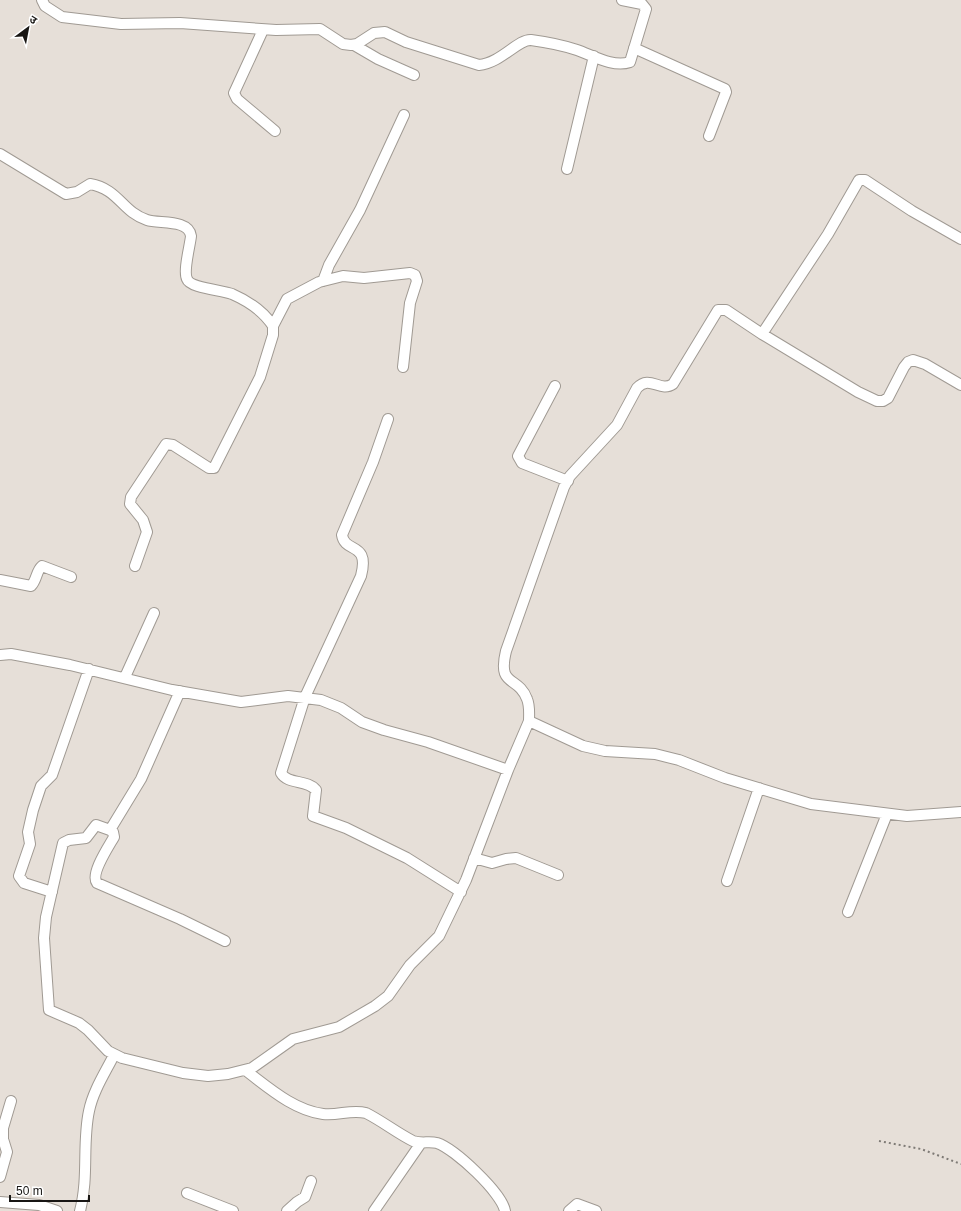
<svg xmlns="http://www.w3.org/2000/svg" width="961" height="1211" viewBox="0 0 961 1211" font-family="Arial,'Noto Sans Devanagari',sans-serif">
  <rect width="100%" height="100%" fill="#e6dfd8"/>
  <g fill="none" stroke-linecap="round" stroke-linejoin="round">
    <defs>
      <path id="minor" d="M42,0L45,6L62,17L121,24L180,23L276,30L320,29L343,44L351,45L357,44L374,33L385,32L406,42L479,65C501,63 518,39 531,40C546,42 562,45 577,50C592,55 613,68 630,62L646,9L642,4L622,0
        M263,30L234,93L237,99L275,131
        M354,45L378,59L414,75
        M634,48L725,89L726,92L709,136
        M0,154L66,194L77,192L90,184C119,189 122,212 147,220C159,224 189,219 191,236C190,246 183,271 187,279C190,288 222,290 232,294C248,301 264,312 273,326V335L260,377L214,468H209L173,445L166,444L131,497L130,504L143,520L147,532L135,566
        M567,169L594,56
        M323,281L329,265L360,210L404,115
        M273,326L287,299L319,282L343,276L364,278L410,273L415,275L417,281L410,303L403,367
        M762,334L858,392L877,401H883L888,398L904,367L908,362L913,360L925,364L961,385
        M555,386L518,456L522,463L568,481
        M388,419L373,462L342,535C345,554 370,541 361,576L305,697L281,773C288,785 307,779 316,790L313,816L346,828L407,858L461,892
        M0,580L31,586C37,580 36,571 42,566L71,577
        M0,655L11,654L70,665L172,690L241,702L288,696L321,700L341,708L362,722L384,730L428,742L508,770L529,721L583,746L605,751L655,754L679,760L725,778L811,804L907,816L961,812
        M125,677L154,613
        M180,691L141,779L110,830L96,825L86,838L69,840L63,843L46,917L44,938L49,1010L79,1023L88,1030L108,1051L122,1058L183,1073L208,1076L228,1074L252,1068L293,1039L339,1027L375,1006L388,996L410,965L439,936L466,880L508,770
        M529,721C529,714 530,706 527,699C518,675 497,688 506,651L564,487L570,476L617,425L637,388C650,374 660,393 673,384L718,310H726L762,334L828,234L859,180H865L912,211L961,239
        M110,830L113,832L114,837C109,846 90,874 97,883L180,919L225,941
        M474,858L492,863L506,859L516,858L558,875
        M727,881L759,788
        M52,892L24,883L19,876L30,844L28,832L33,810L41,786L52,775L89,669
        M848,912L887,814
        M245,1070C268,1087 293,1110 323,1114C338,1116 351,1109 366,1113C382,1121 397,1133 413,1141C421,1144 429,1141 437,1143C455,1149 502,1193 505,1211
        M0,1177L7,1152L3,1139V1128L11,1101
        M187,1193L233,1211
        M0,1202L39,1205L57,1211
        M80,1211C89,1177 82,1143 89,1111C93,1091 105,1073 114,1055
        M287,1211L297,1202L305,1197L311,1181
        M374,1211L421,1143
        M569,1211L577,1204L596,1211"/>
    </defs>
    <!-- minor casing -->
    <use href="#minor" stroke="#a09a93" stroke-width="12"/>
    <!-- path -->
    <path stroke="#7f7b76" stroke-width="2" stroke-dasharray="2 3" stroke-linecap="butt" d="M879,1141L921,1149L961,1164"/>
    <!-- minor -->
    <use href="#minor" stroke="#fff" stroke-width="10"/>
  </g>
  <!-- north arrow -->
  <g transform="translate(28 28) rotate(32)" stroke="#ffffff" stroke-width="3" paint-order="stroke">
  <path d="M0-3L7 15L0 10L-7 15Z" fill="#181614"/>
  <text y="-6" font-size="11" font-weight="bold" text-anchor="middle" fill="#181614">उ</text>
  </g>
  <!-- scale -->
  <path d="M10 1195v6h79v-6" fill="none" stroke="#181614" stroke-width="2"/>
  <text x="16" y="1195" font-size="12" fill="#181614" stroke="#ffffff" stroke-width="3" paint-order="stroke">50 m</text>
</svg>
